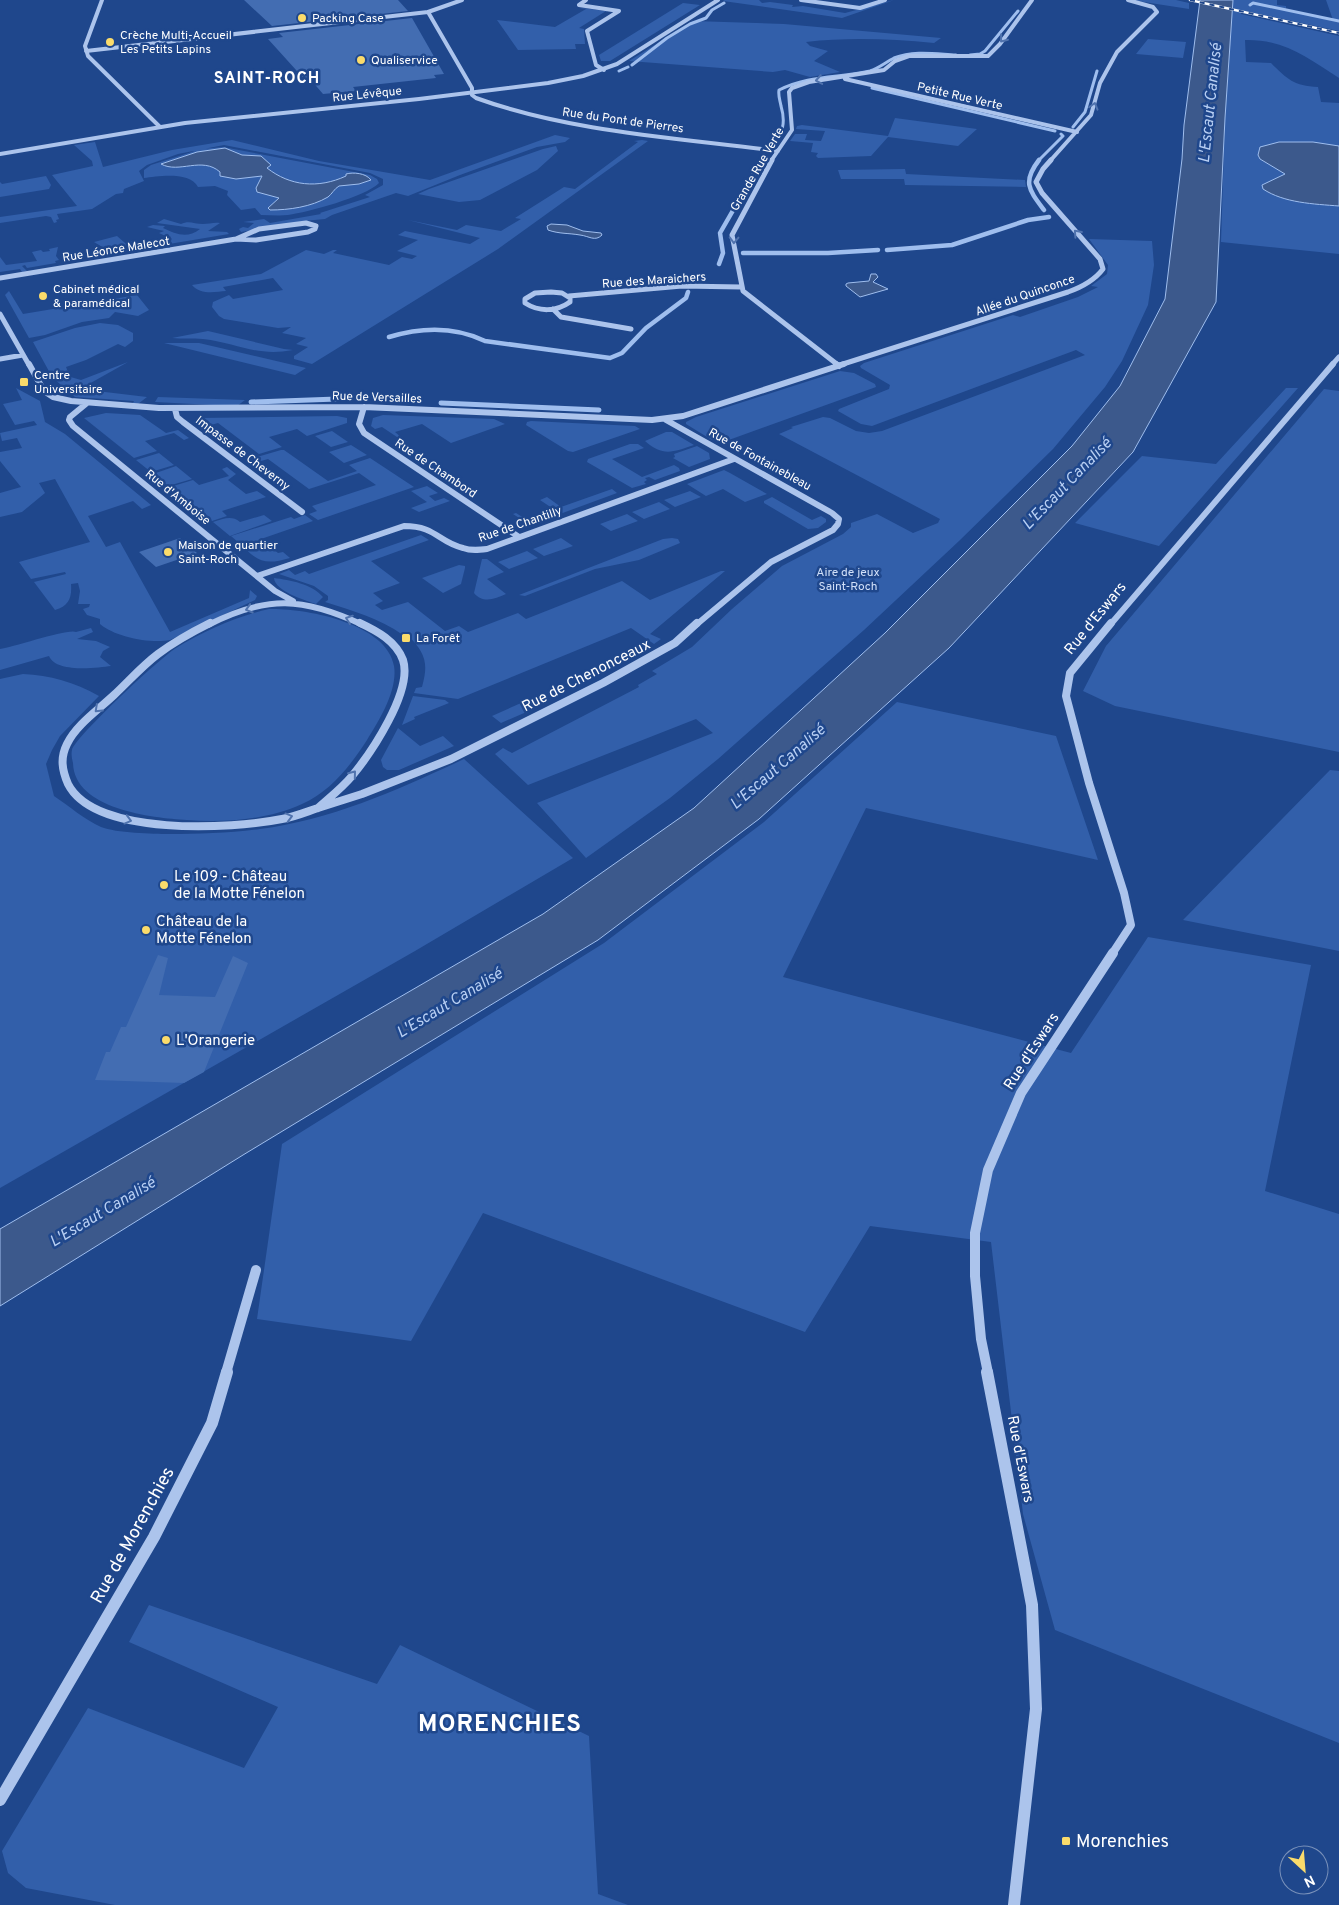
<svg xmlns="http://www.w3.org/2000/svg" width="1339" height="1905" viewBox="0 0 1339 1905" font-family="Overpass,sans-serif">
  <rect width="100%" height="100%" fill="#1f478c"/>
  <!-- green -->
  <path fill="#325faa" d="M725,0H759L762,3L770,2L793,5L792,7L803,6L845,13L894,0L842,18L723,1Z
    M1131,0H1176L1189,3V9Z
    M1233,0H1277V5L1286,6V10L1333,20L1326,0H1339V31L1240,10L1241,14L1339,36V78C1308,58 1284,39 1245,40L1246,62L1271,63C1287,79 1294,86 1318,87L1321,102L1339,103V254L1221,242L1225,118Z
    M683,3L700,5L610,61H601L599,55Z
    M580,8H583L613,12L606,11L579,28L584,29L585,44H575L576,49L518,50L497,20L555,27L586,9Z
    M693,21L784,24L941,38L934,43C891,39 849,37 806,42L810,46L828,51L814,61L840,72L810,77L785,70L773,72L629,61Z
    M1148,39L1186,42L1183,58L1136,54Z
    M895,118L977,129L958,146L888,137L871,156L818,158L816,156L818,153L811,152L813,143L790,141L795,134H807L805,140L821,141L825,131L796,129L797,126L802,125L888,136Z
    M555,135L570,138L565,142L537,147L460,175L408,196L396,193L332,215L325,219L304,221L241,232L239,229L243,227L248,228L254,223L243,222L264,219L270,223L321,214L320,213L370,197L365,195L383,185V179L370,173L224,145L178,154L147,165L139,171L144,181L124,189L123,193L116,194L92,209L57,214L59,219L56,220L57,222L54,223L51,217L46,216L0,223V217L77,206L52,175L93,166L92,161L74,145L95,142L103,167L172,150L232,140L319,161L430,180Z
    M642,140L648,141L498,249L312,364L294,359V356L308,347L296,344L306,338L282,333L291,327L278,328L224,319L219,316L212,307L213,302L229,295L233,299L283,290L273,278L223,287L226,291C215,292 200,295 192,285L261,274L306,250L324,254L333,250H337L333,253L389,265L402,257L412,259L417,256L397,251L418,240L398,235L405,231L470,244L480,238L408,220L457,230L466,225L501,231L521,219L515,218L564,187L575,189L638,142L634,141Z
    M556,146L558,151L537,170L480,200L459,202L418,194L429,189L543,149Z
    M223,147L370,175L377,179L379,183C365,197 308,212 288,215C279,216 270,215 261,215L255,208L241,210L227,195L228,191L215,186L198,187C190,171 158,176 144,178V170L151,165L201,149Z
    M905,169L906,174L1025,180L1026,187L905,185L904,179H841L838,170Z
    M46,176L51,185L49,189L0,197V182L2,184Z
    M164,219L181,224C189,220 194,224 203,224C209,224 214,222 220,223L208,231L227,232L229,234L109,254L104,248L94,242L117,236L125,243L133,241L148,247L172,239L159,233L164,231L147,227L153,225L165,226L163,228C176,234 187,239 200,229L157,223Z
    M1089,239L1152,241L1154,265L1148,305L1122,361L1105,387L1053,449L959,541L864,630L718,759L670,798L586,858L537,803L713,733L696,719L528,785L495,754L503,748L512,753L639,687L638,685L657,674L652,671L692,647L732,609L782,566L843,534L851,527V523L877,514L913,533L938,523L940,519L779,434L793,428L791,427L823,417L830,418L856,431L869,433L882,431L1085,355L1076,350L872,426L861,424L838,411L839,409L889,389L890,385L861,368L860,366L864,363L1013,315L1020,317L1078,297L1098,287L1091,286L1107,274L1108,265Z
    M58,247L56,256L59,260L55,261L56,263L27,268L25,265L22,266L27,271L22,272L20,269L0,272V257L6,265L37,261L32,252L41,250L43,252L50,251L49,249Z
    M9,291L23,314L137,295L149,310L138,316L115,312L109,318L82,322L45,335L29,338L5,295Z
    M100,323L118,325L133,333V341L125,347L118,344L86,360L66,367L68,372L51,375L33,342L75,328Z
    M208,331L284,349L293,350C256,357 238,343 203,339C193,338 182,339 172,338Z
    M164,343H199L306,368L295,375Z
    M128,362L80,389L147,397L138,404L133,403L134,401L75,397L53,378L67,376L81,380Z
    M840,371L854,373L875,384L876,387L726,441L712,440L686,424V422L696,417Z
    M16,388L40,401L45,422L65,434L151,505L142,509L133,501L88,516L106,547L120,542L170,632L249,598L250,590L257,596L255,600L170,640C151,644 115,637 100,624V619L87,615L83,609L89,607L90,604H78L80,591L78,583L71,584C72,598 69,606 55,610L34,582L66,574L65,572L31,579L19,562L90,542L55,479L39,483L45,493L22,512L0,517V493L21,487L0,461V452L22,448L17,438L2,441L0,433L37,425L34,421L15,425L3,404L22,400Z
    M1286,388H1298L1159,546L1075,523L1142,456L1216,464Z
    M1324,389L1339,391V752L1115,706L1083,691L1106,646Z
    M158,397L245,400L237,406H232L155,402Z
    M106,413L140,415L166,433L178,430L189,438L184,440L174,433L145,441L157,451L134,458L84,418Z
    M383,415L494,419L505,424L451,443L422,424L395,432L402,438L400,439L382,427L375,429L371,426L373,418Z
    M337,416L347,418V423L307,436L297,429L269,437L282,447L259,454L218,423L204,427L196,421L200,418Z
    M531,421L635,426L640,429L573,452L568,451L526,425L527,422Z
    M332,431L348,442L331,447L315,436Z
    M666,432H672L694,445C673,452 663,457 645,441Z
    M630,444H638L644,448L612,459L642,477L674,465L679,468L680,471L655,480L649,477L645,478L647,480L644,482L646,484L632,488L587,462L588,459Z
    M351,445L367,455L344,463L329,452Z
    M697,446L709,453L710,459L689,467L673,458L675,457L674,454Z
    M281,450H284L328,481L357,471L349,465L370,458L414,487L318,520L309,514L317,511L312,506L376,485L359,473L309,489L268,459L254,463L252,461L257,457Z
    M159,453L174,465L151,472L136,460Z
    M176,466L192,479L168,486L153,474Z
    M227,467L236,474L228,480L246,494L257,491L266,497L222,511L227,516L212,521L170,487L193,480L199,485L229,476L222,469Z
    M724,470L730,473L767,494L745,502L723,489L706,496L687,484Z
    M427,486L438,493L429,496L435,501L444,498L450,501L419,512L411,508L427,502L411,491Z
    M612,489L617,493L530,525L513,514L516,513L527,520L555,510L540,500L547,497L561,507Z
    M690,491L701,497L675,507L664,500Z
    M772,497L812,520L821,516L826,519V522L818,528L808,529L764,503V501Z
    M659,502L670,509L644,519L632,512Z
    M627,514L638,521L611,531L600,524Z
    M264,515L272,521L230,536L213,522C224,519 231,515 240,522Z
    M305,515L313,521L261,539L278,553L283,552L290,558C257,568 255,556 231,536L291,517L294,519Z
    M421,535L429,540L371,561L400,583L373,593L383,601L375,605L382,610L408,602L445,631L459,626L468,632L518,613L526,619L622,581L650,600L721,571H725L650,634L661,639L654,644L631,628L458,699L414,693L416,688L422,687C429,662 425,653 407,634L403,635C379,618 353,611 325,602L328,600V596L314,586L279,574L289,570L295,575L305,571L309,574Z
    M561,538L573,546L544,556L533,549Z
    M672,538L678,539L680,543L639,560L595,569L525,596L519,595L663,539Z
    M527,551L538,558L509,569L498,562Z
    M482,559H487L504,572L487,579L506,594C495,599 483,604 474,593Z
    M459,565L465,566V568L461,584L443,593L422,578Z
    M274,578C290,580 312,584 323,597L316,604C304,600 275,591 274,578Z
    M269,609C305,608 387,623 394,666C398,690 379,721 367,740C351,765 330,792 302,804C267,820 224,823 187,820C152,818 74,809 73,763C72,759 71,754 72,750C75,737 161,657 176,648C204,631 238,616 269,609Z
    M91,628L93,632L77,639L96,641L110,647L103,651L100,657L111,666C96,668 56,673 49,656L0,670V649C14,647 69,628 76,632Z
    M23,674C50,675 74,682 99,696L60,736L52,750L46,764L54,796C69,806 85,820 101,827C116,833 153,834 169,834C200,834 230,833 260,829C331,820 400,789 464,759L573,858L415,951L0,1188V679Z
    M413,696L445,700L449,703L414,717L415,719L402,725Z
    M897,702L1056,736L1098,860L866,808L783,977L1071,1053L1148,937L1311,965L1265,1191L1339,1214V1743L1055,1630L1023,1514L991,1242L870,1226L805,1332L483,1213L411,1341L257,1319L282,1144L604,943L764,822Z
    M521,703L531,710L501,723L492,716Z
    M398,728L420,746L443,736L454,746L399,770H387L383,767L381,760Z
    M1330,770L1339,771V951L1183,920Z
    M149,1605L377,1684L400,1645L589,1736L598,1894L628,1905H115L26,1888L8,1873L2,1851L88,1708L244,1768L278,1707L129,1642Z"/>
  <!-- water -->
  <path fill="#3c598c" stroke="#9fbeee" d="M1200,0H1233L1225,118L1216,302L1133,452L949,648L759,819L598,940L243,1155L0,1306V1229L543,914L694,808L885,633L1072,446L1120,386L1165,299L1182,159L1184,125Z
    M1279,142H1313L1339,146V206C1314,204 1284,203 1263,189L1262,185L1285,174L1260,159L1258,155L1260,147Z
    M225,148L242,155L261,156L271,165L267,168C290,186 318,189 346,176V174C353,172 366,173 371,180L359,184L339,186C334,189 332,194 328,197C311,207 289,210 270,210L268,208L279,198L257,192L256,188L262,176L236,179L220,176V172C202,156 179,174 161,164L197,152Z
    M551,224L567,225L583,231L601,233L602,235C595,242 589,236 580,235C569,233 559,234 548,230L547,226Z
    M871,274H876L878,277L873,282L888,289L860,297L846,286V284L848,283L869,281Z"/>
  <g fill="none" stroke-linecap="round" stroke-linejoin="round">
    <!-- stream-far2 -->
    <path stroke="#9fbeee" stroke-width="3" d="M1250,5L1253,3L1339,21
      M970,55L980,54L985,51L1018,11
      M632,65L667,38L690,24L706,18L712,10L724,3
      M619,71L628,67
      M872,88L1055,131
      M1073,127L1085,112L1097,71
      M772,146C783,132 786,123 781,106C780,100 778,96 779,90C808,75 839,78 870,71C879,68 886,62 894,58C914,50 936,54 956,55
      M762,161L764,155
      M1038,161L1063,136L1061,134"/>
    <!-- stream-far1 -->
    <path stroke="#9fbeee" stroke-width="4.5" d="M1039,160C1022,182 1029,190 1044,210
      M887,250L952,245L1028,220L1049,217
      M743,253H828L878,250
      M719,264L723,253L720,233L762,160
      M389,337C422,327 454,326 485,341L610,358L622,353L646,328L686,298L688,292"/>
    <!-- stream -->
    <path stroke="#9fbeee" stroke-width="5" d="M251,402L337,399
      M441,403L599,410"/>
  </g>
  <!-- building -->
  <path fill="#436db2" d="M244,0H398L408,11L272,26Z
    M412,18L444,74L434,75L436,78L353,87L356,91L323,94L311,80L306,81L268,39L283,37L279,33Z
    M180,538L197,553L156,567L139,552Z
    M158,955L168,958L159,995L215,997L233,956L248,963L204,1072L184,1083L95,1080L106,1052H110L121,1027H126Z"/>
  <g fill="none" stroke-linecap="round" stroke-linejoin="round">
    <!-- minor-far5 -->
    <path stroke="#acc4ec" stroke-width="4" d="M102,0L85,46L88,56L160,127
      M462,0L428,12L472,88V95L476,98C570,132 679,138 778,151
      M586,0L579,5L619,11L587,31L596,65L604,70
      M801,0L860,8L885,0
      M86,51L428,12
      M845,79L1077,132
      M0,154L185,123L419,99L548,83L583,76L617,64L718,0
      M771,161L792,130L789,92L792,88L809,82L884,70L895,61L909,56H988L1000,44L1032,0
      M1050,161L1091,115L1100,83L1117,52L1157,12L1153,7L1128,0"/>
    <!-- minor-far4 -->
    <path stroke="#acc4ec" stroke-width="5" d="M772,160L732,235L743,291L838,365
      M306,223L316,226L315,229L308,232L256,240L236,239L259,229Z
      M0,278L236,239
      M551,292L562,293L570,298V302C556,312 539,312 525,303V299L535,293Z
      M569,296L682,286L741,287
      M553,309L561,317L631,329
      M0,314L29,365
      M0,359L23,355
      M840,365L1068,292C1082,287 1094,281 1103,269L1100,259L1042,193L1036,182L1043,169L1051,160
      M1332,365L1339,357"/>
    <!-- minor-far3 -->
    <path stroke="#acc4ec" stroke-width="6" d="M29,364L44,391L53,397L71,401L159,408L364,407L652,420L683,416L844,364
      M836,364L839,366
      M87,403L70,417L69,420L73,426L275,591L293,601
      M364,407L359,424L364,433L519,537
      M175,409L177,417L183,422L302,512
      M666,420L832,513L839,519L838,524L833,530L771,562L696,625
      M257,576L404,526C436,526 438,542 463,548C471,551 479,550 487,549L734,459
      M208,625C267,595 303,597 363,625
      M1110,625L1333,364"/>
    <!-- minor-far2 -->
    <path stroke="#acc4ec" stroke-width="8" d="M210,623C192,632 174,642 158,654C142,666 128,682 114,695C98,710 76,725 67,744C60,758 62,770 68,784C95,837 232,829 282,819C294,817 306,812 318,808
      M1111,623L1070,673L1066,696L1089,783L1124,893L1131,925L1112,954
      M318,808C329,798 342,788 352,776C371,753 413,691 403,660C396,641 377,631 360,623
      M318,808L362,794L451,759L603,683L675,643L697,623"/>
    <!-- minor-far1 -->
    <path stroke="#acc4ec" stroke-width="10" d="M226,1373L256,1270
      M988,1373L981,1339L975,1276V1233L988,1170L1021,1093L1113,953"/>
    <!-- minor -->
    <path stroke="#acc4ec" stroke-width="12" d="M987,1372L1032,1605L1036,1709L1014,1905
      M0,1800L154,1537L212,1423L227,1372"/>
    <defs>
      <path id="rail" d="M1190,0L1339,33"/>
    </defs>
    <!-- rail casing -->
    <use href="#rail" stroke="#fff" stroke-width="2.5"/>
    <!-- rail -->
    <use href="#rail" stroke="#1f478c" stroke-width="2" stroke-dasharray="5" stroke-linecap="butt"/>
  </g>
  <!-- one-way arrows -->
  <defs><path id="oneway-chevron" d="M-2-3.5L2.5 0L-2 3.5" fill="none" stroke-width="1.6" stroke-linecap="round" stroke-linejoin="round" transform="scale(1.25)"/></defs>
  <g stroke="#5073ae">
    <use href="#oneway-chevron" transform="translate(1003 39) rotate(129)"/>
    <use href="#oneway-chevron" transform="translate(819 80) rotate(170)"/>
    <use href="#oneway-chevron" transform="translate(1094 106) rotate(-74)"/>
    <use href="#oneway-chevron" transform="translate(1077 233) rotate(-132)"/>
    <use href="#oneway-chevron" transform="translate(734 240) rotate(92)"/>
    <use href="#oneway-chevron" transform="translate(249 609) rotate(163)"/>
    <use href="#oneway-chevron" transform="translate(349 619) rotate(-161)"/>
    <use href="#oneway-chevron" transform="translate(98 709) rotate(137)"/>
    <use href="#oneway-chevron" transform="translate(353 774) rotate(-51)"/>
    <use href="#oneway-chevron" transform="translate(289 817) rotate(-15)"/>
    <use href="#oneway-chevron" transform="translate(128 820) rotate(15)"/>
  </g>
  <!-- markers -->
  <g fill="#fadb6b" stroke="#1f478c" stroke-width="2">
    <circle cx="302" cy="18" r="5"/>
    <circle cx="110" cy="42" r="5"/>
    <circle cx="361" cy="60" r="5"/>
    <circle cx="43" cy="296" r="5"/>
    <rect x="19" y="377" width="10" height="10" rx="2.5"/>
    <circle cx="168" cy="552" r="5"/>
    <rect x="401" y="633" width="10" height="10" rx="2.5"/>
    <circle cx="164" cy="885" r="5"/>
    <circle cx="146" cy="930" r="5"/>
    <circle cx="166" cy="1040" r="5"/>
    <rect x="1061" y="1836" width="10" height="10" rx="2.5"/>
  </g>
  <g text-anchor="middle" stroke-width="5" stroke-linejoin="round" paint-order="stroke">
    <!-- far-poi labels -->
    <g font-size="12" fill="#fff" stroke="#1f478c" text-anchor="start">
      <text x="312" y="22">Packing Case</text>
      <text x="120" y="39">Crèche Multi-Accueil<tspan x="120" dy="14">Les Petits Lapins</tspan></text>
      <text x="371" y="64">Qualiservice</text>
      <text x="53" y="293">Cabinet médical<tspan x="53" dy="14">&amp; paramédical</tspan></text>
      <text x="34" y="379">Centre<tspan x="34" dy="14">Universitaire</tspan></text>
      <text x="178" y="549">Maison de quartier<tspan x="178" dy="14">Saint-Roch</tspan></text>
      <text x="416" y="642">La Forêt</text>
    </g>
    <!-- far-street labels -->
    <g font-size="12" fill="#fff" stroke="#1f478c">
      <text transform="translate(367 94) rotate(-6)" y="4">Rue Lévêque</text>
      <text transform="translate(960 96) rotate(13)" y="4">Petite Rue Verte</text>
      <text transform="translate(623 120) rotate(8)" y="4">Rue du Pont de Pierres</text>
      <text transform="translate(757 169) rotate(-60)" y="4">Grande Rue Verte</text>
      <text transform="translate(116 249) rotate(-9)" y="4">Rue Léonce Malecot</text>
      <text transform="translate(654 280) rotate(-4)" y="4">Rue des Maraichers</text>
      <text transform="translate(1025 295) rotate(-19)" y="4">Allée du Quinconce</text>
      <text transform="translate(377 397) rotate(2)" y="4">Rue de Versailles</text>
      <text transform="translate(243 453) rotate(37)" y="4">Impasse de Cheverny</text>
      <text transform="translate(760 459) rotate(29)" y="4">Rue de Fontainebleau</text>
      <text transform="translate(436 468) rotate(34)" y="4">Rue de Chambord</text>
      <text transform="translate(178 497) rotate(39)" y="4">Rue d'Amboise</text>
      <text transform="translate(520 524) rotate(-19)" y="4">Rue de Chantilly</text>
    </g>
    <!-- far-park labels -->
    <g font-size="12" fill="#d1e0f9" stroke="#1f478c">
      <text x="848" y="576">Aire de jeux<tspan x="848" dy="14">Saint-Roch</tspan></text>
    </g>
    <!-- street labels -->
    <g font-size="15" fill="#fff" stroke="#1f478c">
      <text transform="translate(1095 618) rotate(-51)" y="5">Rue d'Eswars</text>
      <text transform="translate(586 675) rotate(-27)" y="5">Rue de Chenonceaux</text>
      <text transform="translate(1031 1051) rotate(-57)" y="5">Rue d'Eswars</text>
      <text transform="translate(1021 1459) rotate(79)" y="5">Rue d'Eswars</text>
    </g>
    <!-- poi labels -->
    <g font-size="15" fill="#fff" stroke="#1f478c" text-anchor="start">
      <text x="174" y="881">Le 109 - Château<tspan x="174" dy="17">de la Motte Fénelon</tspan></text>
      <text x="156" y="926">Château de la<tspan x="156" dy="17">Motte Fénelon</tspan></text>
      <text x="176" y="1045">L'Orangerie</text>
    </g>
    <!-- far-district labels -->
    <g font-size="16" font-weight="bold" letter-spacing="1" fill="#fff" stroke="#1f478c">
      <text x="267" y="83">SAINT-ROCH</text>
    </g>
    <!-- water labels -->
    <g font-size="16" font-style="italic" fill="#b8cff3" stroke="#1f478c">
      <text transform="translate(1209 103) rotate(-84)" y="6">L'Escaut Canalisé</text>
      <text transform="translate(1066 483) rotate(-46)" y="6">L'Escaut Canalisé</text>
      <text transform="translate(777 766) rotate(-41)" y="6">L'Escaut Canalisé</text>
      <text transform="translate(449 1002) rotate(-31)" y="6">L'Escaut Canalisé</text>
      <text transform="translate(102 1211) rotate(-31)" y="6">L'Escaut Canalisé</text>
    </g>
    <!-- near-street labels -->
    <g font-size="18" fill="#fff" stroke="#1f478c">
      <text transform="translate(132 1535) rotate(-61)" y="6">Rue de Morenchies</text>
    </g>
    <!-- near-poi labels -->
    <g font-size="18" fill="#fff" stroke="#1f478c" text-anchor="start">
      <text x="1076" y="1847">Morenchies</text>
    </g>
    <!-- near-district labels -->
    <g font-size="24" font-weight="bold" letter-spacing="1" fill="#fff" stroke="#1f478c">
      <text x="500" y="1731">MORENCHIES</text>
    </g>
  </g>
  <!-- north arrow -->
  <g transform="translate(1304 1870) rotate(154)"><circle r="24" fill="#1f478c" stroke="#7991ba"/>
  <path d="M0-4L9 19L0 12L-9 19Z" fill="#fadb6b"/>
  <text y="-8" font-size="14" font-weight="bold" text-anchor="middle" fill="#ffffff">N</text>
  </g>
</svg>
